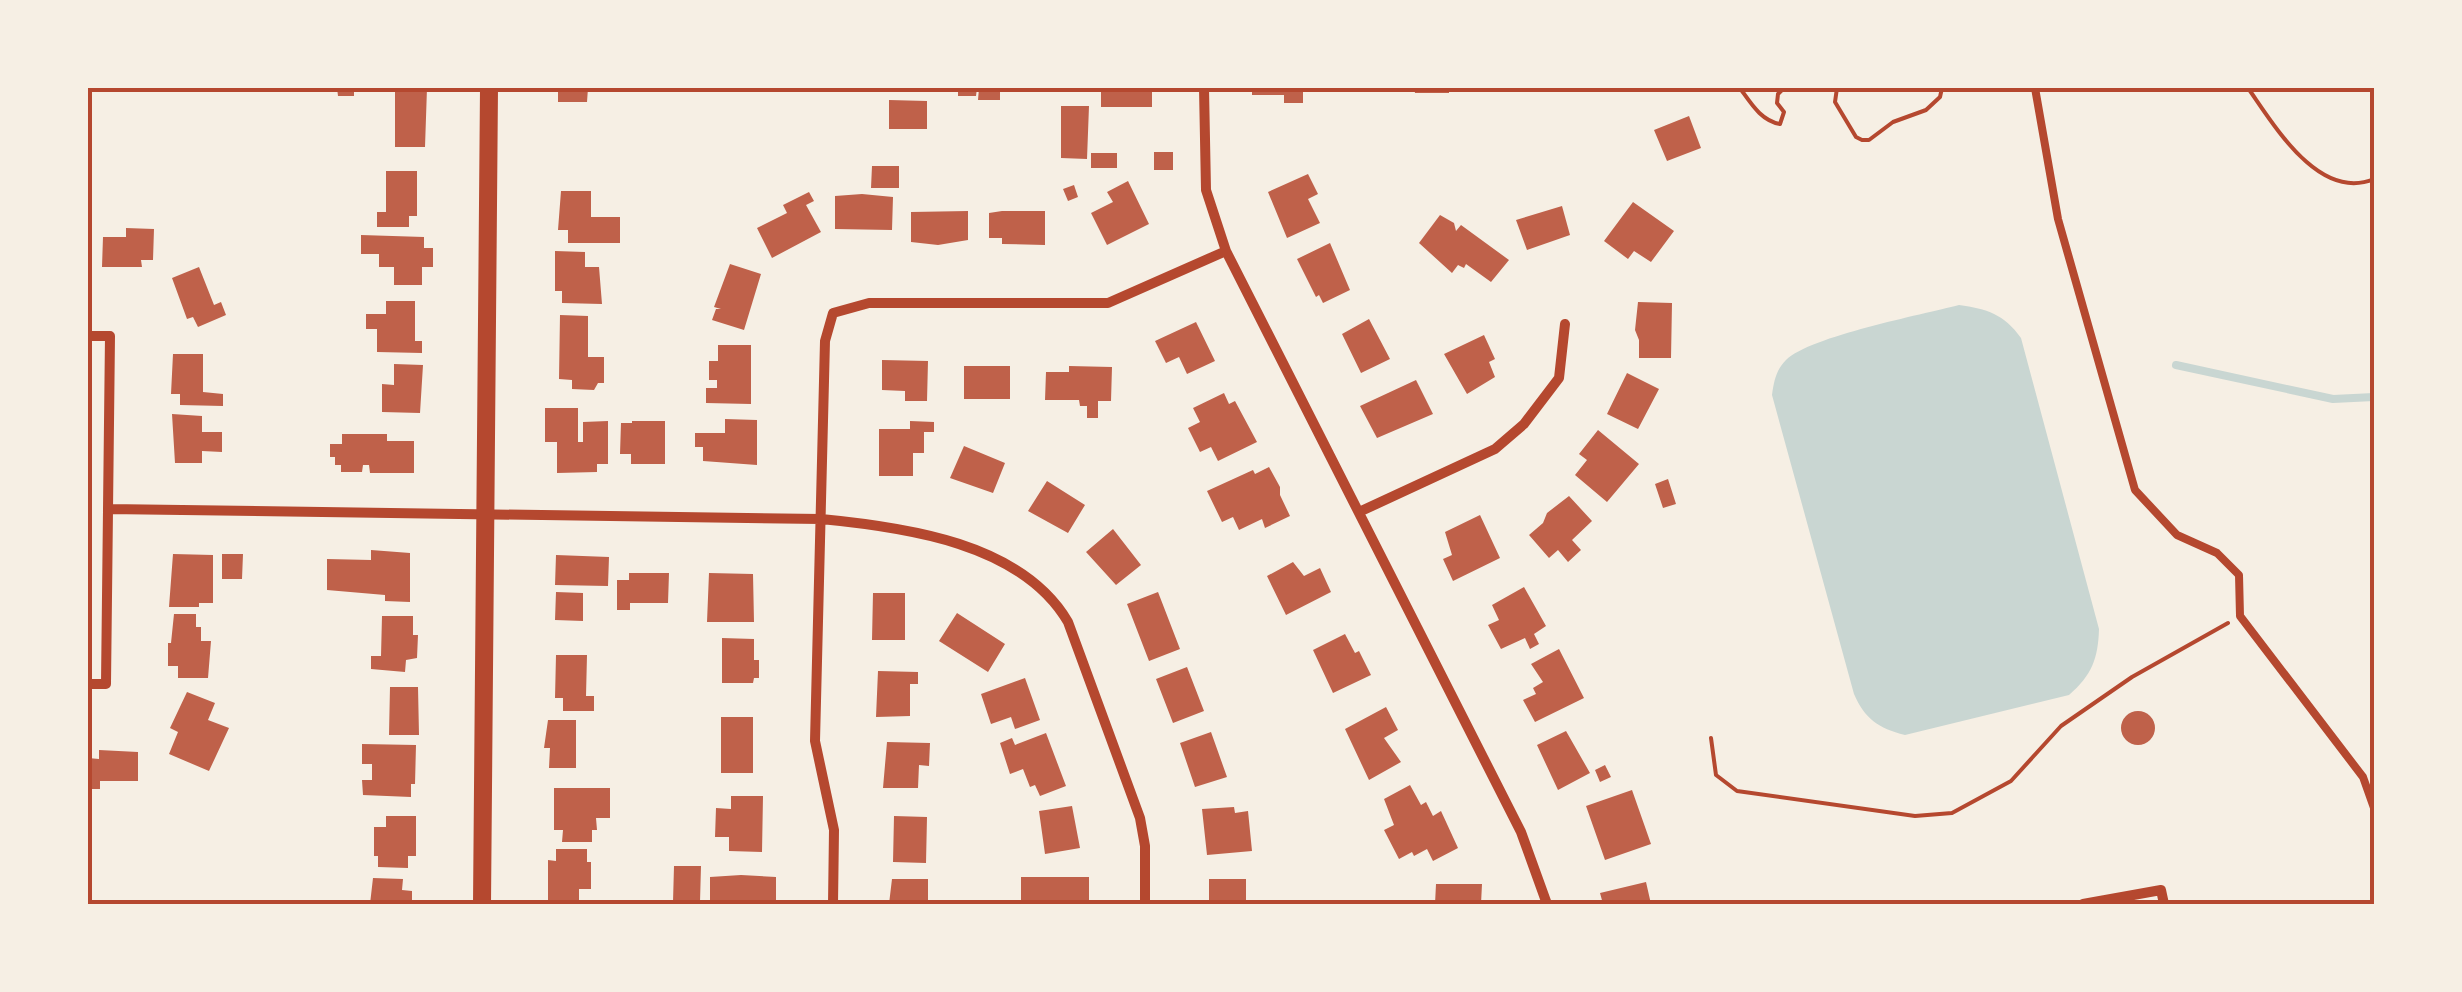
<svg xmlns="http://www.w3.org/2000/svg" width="2462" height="992" viewBox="0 0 2462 992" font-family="'Fira Sans Condensed',sans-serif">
  <rect width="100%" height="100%" fill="#f6efe4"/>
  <!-- water -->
  <path fill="#c9d6d2" d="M1959,305C1987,309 2004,314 2021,338L2099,629C2098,659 2092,675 2069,695L1905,735C1878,728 1865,719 1854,694L1772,395C1774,381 1776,370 1786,360C1811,336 1921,315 1959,305Z"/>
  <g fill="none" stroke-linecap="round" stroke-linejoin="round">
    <!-- stream -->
    <path stroke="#c9d6d2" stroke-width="8" d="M2176,365L2333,399L2374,397"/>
  </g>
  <!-- building -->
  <path fill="#bf614a" d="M337,88H354V96H338Z
    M395,88H427L425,147H395Z
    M558,88H588L587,102H558Z
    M958,88H977L976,96H958Z
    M979,88H1000V100H978Z
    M1101,88H1152V107H1101Z
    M1252,88H1303V103H1284V95H1252Z
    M1414,88H1449V93H1415Z
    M889,100L927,101V129H889Z
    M1061,106H1089L1087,159L1061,158Z
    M1689,116L1701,148L1667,161L1654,130Z
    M1154,152H1173V170H1154Z
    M1091,153H1117V168H1091Z
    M872,166H899V188H871Z
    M386,171H417V216H409V227H377V212H386Z
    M1308,174L1318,194L1308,199L1320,223L1287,238L1268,192Z
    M1128,181L1149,224L1107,245L1091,213L1113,202L1107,192Z
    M1074,185L1078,197L1068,201L1063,189Z
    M561,191H591V217H620V243H568V230H558Z
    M809,192L814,201L806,205L821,232L772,258L757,228L787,213L783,205Z
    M862,194L893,197L892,230L835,229V196Z
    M1633,202L1674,231L1651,262L1634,251L1628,259L1604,241Z
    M1562,206L1570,235L1527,250L1516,220Z
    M968,211V240L938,245L911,242V212Z
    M1002,211H1045V245L1002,244V238H989V213Z
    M1440,215L1454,223L1456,231L1461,225L1509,260L1491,282L1466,264L1464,268L1458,265L1452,273L1419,243Z
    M126,228L154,229L153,260H141L142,267H102L103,237H126Z
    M361,235L424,237V248H433V267H422V285H394V267H379V254H361Z
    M1330,243L1350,290L1323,303L1319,295L1316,297L1297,259Z
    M555,251L585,252V267H599L602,304L562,303V291H555Z
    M730,264L761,274L744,330L712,320L716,309H721L714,307Z
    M199,267L214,305L221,302L226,315L198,327L193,317L187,319L172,278Z
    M386,301H415V341H422V353L377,352V329H366V314H386Z
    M1638,302L1672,303L1671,358H1639V340L1635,330Z
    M560,315L588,316V357H604V383H598L594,390L572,389V380L559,379Z
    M1369,319L1390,359L1361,373L1342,334Z
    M1196,322L1215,361L1187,374L1179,357L1166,363L1155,341Z
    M1484,335L1495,359L1489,362L1495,377L1467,394L1444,354Z
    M718,345H751V404L706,403V388H717V380H709V361H718Z
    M173,354H203V392L223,394V406L180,405V394H171Z
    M882,360L928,361L927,401H905V391L882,390Z
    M394,364L423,365L420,413L382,412V384L394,385Z
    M964,366H1010V399H964Z
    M1069,366L1112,367L1111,401H1098V418H1087V406H1080L1079,400H1045L1046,372H1069Z
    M1627,373L1659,389L1638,429L1607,414Z
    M1416,380L1433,414L1377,438L1360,406Z
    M1224,393L1229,404L1235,401L1257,442L1218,461L1211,447L1200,452L1188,428L1200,422L1193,408Z
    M545,408H578V442H583V422L608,421V464H597V472L557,473V442H545Z
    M172,414L202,416V432H222V452L202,451V463H175Z
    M725,419L757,420V465L703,461V447H695V433H725Z
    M632,421H665V464H631V454H620L621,423H632Z
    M910,421L934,422V432H924V453H913V476H879V429H910Z
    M1598,430L1639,464L1607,502L1575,475L1587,460L1579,454Z
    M342,434H387V441H414V473H370L369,465H363L362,472H341V465H335V457H330V444H342Z
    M964,446L1005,463L993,493L950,478Z
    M1269,467L1280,487V495L1290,516L1265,528L1262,519L1239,530L1233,517L1222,522L1207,491L1253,470L1255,474Z
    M1668,479L1676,504L1663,508L1655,484Z
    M1047,481L1085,505L1068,533L1028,511Z
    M1569,496L1592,521L1572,540L1581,550L1568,562L1558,550L1549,558L1529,535L1543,523L1547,513Z
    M1480,515L1500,558L1453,581L1443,559L1452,555L1445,532Z
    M1113,529L1141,565L1116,585L1086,552Z
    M371,550L410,553V602L385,601V595L327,590V559L371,560Z
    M173,554L213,555V603H199V607H169Z
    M222,554H243L242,579H222Z
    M556,555L609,557L608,586L555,585Z
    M1293,562L1304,576L1320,568L1331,592L1286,615L1267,576Z
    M629,573H669L668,603H630V610H617V580H629Z
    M709,573L753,574L754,622H707Z
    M1524,587L1546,626L1534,634L1539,644L1530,649L1525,638L1501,649L1488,625L1499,620L1492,605Z
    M556,592L583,593V621L555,620Z
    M1158,592L1180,649L1149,661L1127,604Z
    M873,593H905V640H872Z
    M957,613L1005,644L988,672L939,641Z
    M174,614H196V627H201V641H211L208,678H178V666H168V643H171Z
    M382,616H413V635H418L417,658L406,660L405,672L371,669V656H381Z
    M1345,634L1355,653L1359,651L1371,675L1333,693L1313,650Z
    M722,638L754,639V660H759V678H754L753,683H722Z
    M1559,649L1584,698L1535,722L1523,700L1536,694L1533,688L1543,682L1531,664Z
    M556,655H587L586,696H594V711H563V698H555Z
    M1187,667L1204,711L1173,723L1156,679Z
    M878,671L918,672V684H910V716L876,717Z
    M1025,678L1040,720L1015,729L1011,717L991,724L981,694Z
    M390,687H418L419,735H389Z
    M187,692L215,703L208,720L229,728L209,771L169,754L178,732L170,728Z
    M1386,707L1398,730L1384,738L1401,762L1369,780L1345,729Z
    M2121 728a17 17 0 1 1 34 0a17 17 0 1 1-34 0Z
    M721,717H753V773H721Z
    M548,720H576V768H549L550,748H544Z
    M1566,731L1590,773L1558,790L1537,745Z
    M1211,732L1227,777L1195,787L1180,743Z
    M1046,733L1066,786L1040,796L1035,785L1030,787L1023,769L1010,774L1000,743L1012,738L1015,745Z
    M887,742L930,743L929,766L919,765L918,788H883Z
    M362,744L416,745L415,784H411V797L363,795L362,780H372V764H362Z
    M99,750L138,752V781H100V789H88V758L99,759Z
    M1605,765L1611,777L1600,782L1595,770Z
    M1410,785L1421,805L1426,802L1433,816L1441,811L1458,848L1433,861L1427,849L1414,856L1412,852L1399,859L1384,830L1394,825L1384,799Z
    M554,788H610V818H596L597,830H592V842H562L563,830H554Z
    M1632,790L1651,844L1605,860L1586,806Z
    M731,796H763L762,852L729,851V837H715L716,808L731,809Z
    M1072,806L1080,848L1045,854L1039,811Z
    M1234,807L1235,813L1248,811L1252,851L1207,855L1202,809Z
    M386,816H416V856H408V868L378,867V856H374V827H386Z
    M894,816L927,817L926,863L893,862Z
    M556,849H587V862H591V889H579V904H548V860L556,861Z
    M674,866H701L700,902H673Z
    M741,875L776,877V904L710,902V877Z
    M1021,877H1089V904L1021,903Z
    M373,878L403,879L402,890L412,891V904H370Z
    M892,879H928V904H889Z
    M1209,879H1246V904H1209Z
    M1646,882L1651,904H1603L1600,893Z
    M1436,884H1482L1481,904H1435Z"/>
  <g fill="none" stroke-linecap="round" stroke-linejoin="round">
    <!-- path -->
    <path stroke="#b5482f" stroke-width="4" d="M1743,88L1742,91C1752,105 1762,121 1780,124L1784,112L1777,103L1778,94L1784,88
      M1837,88L1835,102L1856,137L1862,140H1869L1893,122L1926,110L1940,97L1942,88
      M2248,88C2274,125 2319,202 2374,179
      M1711,738L1716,775L1737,791L1915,816L1952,813L2011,781L2061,726L2132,677L2228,623"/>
    <!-- service -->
    <path stroke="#b5482f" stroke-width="8" d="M2035,88L2058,219L2135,490L2177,535L2217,553L2239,575L2240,616L2363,777L2374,808"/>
    <!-- minor -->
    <path stroke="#b5482f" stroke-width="10" d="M1204,88L1206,190L1226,251L1521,832L1547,904
      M88,336H110L106,684H88
      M108,509L821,519C905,527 1022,543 1068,622L1140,818L1145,846V904
      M1359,512L1495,449L1524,424L1559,378L1565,324
      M833,904L834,830L815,741L825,341L833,313L869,303H1108L1226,251
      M2083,904L2161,890L2164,904"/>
    <!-- tertiary -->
    <path stroke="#b5482f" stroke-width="18" d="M482,904L489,88"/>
  </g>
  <!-- border -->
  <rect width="2462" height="992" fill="none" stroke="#f6efe4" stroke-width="180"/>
  <rect x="90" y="90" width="2282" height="812" fill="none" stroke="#b5482f" stroke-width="4"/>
</svg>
